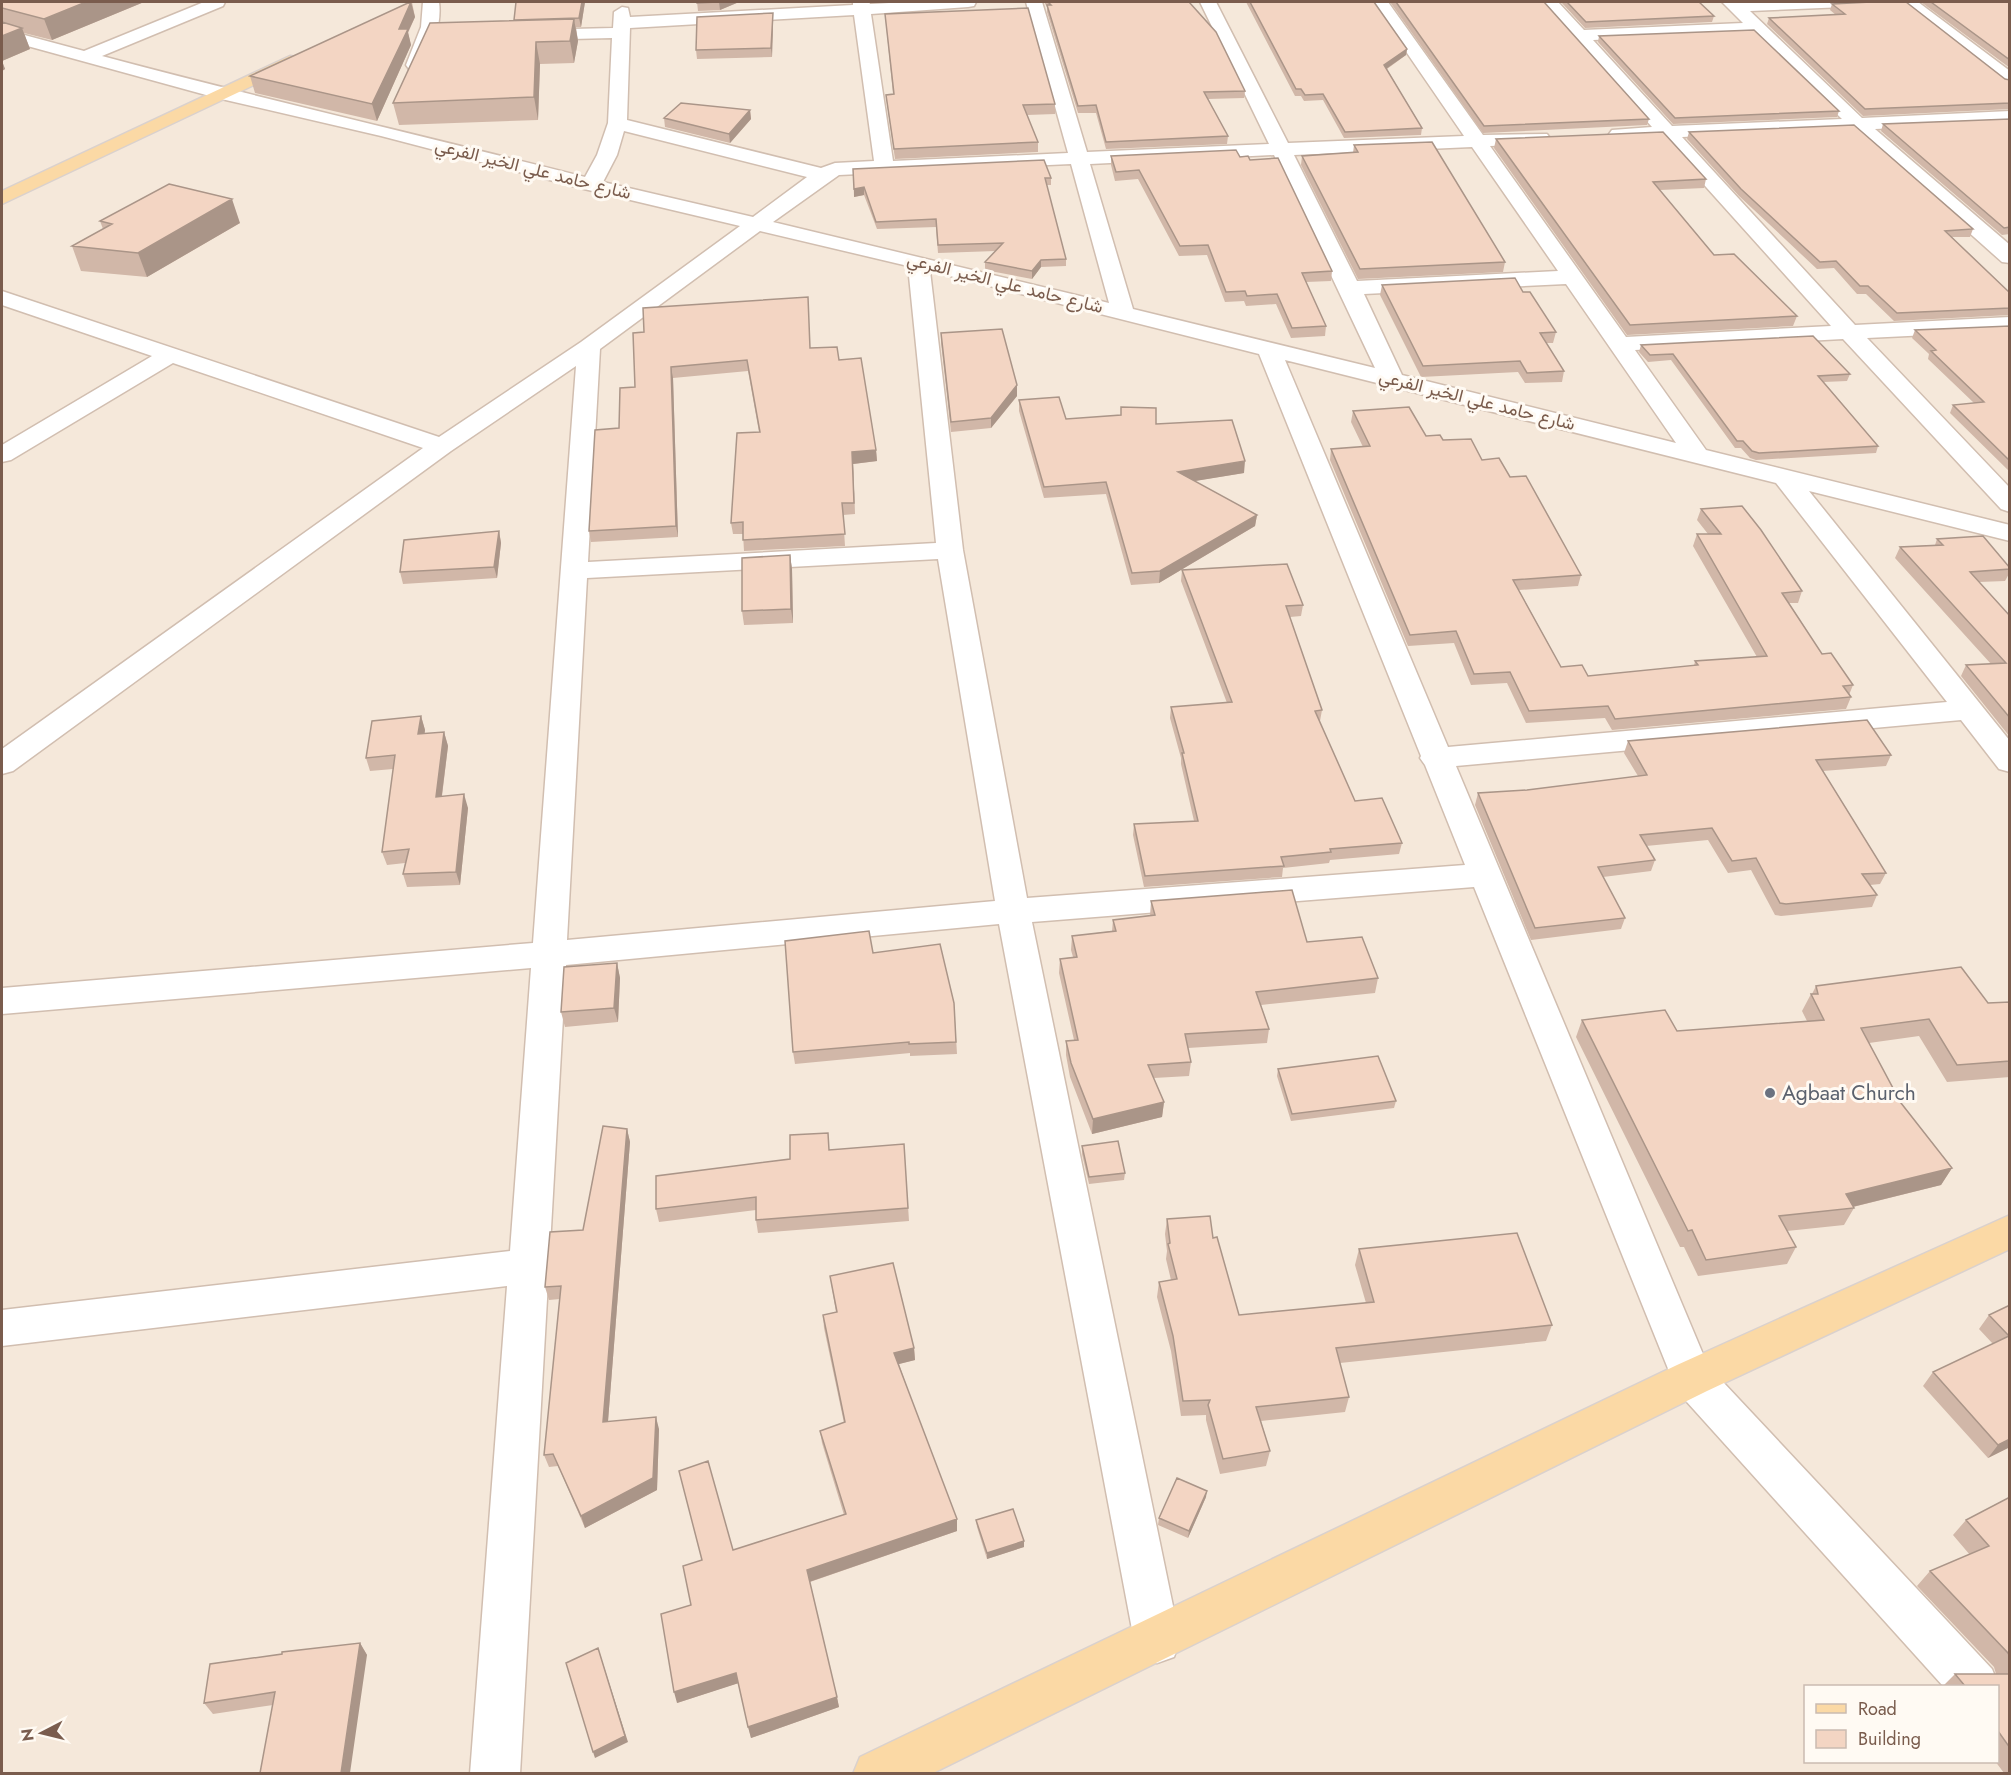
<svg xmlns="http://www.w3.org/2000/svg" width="2011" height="1775" viewBox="0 0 2011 1775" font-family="Jost,Vazirmatn,sans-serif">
  <rect width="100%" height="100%" fill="#fdf6ec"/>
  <!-- residential -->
  <path fill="#f5e8da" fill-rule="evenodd" d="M2,2H2009V1773L2,1774ZM1806,1686H1998V1762H1806Z"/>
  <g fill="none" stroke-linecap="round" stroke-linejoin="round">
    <defs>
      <path id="minor" d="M204,2H225L223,6L102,56C263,99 424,136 585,177L597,155L608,123L612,38L531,40L525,39L522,35L525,31L531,30L613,28L614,12L622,7L628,8L630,17L853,5V2H869L870,4L908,2H976L974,6L968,7L871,14L893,161L1068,153L1026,2H1042L1087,152L1269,144L1200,2H1216L1288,143L1464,136L1372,2H1388L1483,135L1547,134L1550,138L1547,142L1540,144L1490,146L1626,337L1831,326L1662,138H1612L1609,134L1612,130L1652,127L1541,2H1558L1584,30L1743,23L1722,2H1854L1852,6L1846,7L1750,11L1862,118L2010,111V123L1875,129L2010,245V263L2002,262L1853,129L1682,137L1855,325L2010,317V331L1867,338L2010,488V512L2001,509L1843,339L1635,350L1706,450L2010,525V541L1809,491L2010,741V772L1999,769L1961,720L1456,766L1708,1366L1992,1669L1999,1686L1998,1689V1686H1943L1677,1391L1474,887L1032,922L1180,1640L1174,1657L1157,1663L1140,1657L1134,1640L999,924L566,965L520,1774H470L507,1286L2,1346V1310L510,1251L531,968L2,1014V988L533,943L576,366L451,451L13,771L2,774V749L423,448L173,363L11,460L2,462V445L152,356L2,305V291L439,437L581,342L740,226L584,189L381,136L217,98L2,39V29L84,51ZM854,15L874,161L835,163L821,168L627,120L630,28ZM1753,33L1842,119L1672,126L1593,40ZM624,131L807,177L753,217L603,182L617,155ZM1472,147L1558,271L1357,281L1294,155ZM1274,155L1375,368L1133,309L1090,164ZM1071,164L1109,303L773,222L839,175ZM760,231L908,266L936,543L588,562L600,349ZM930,271L1259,354L1421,756L1420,758L1425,765L1465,865L1027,898L963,550ZM1566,284L1676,443L1402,375L1364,294ZM1285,360L1776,483L1947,702L1448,747ZM938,559L995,901L567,940L587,578Z
        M423,2H439C442,24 433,45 424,65L421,69H409L406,65L421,27Z
        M1900,2H1918L2010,71V85L2004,84Z"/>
      <path id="major" d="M290,56L296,57L299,61L296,65L2,204V191Z
        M2010,1215V1249L1707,1391L931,1774H853L860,1757L1677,1365Z"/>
    </defs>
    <!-- minor casing -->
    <use href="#minor" stroke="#d1beb0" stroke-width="3"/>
    <!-- major casing -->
    <use href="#major" stroke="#dad1cd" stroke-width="3"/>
    <!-- minor -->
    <use href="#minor" fill="#fff" fill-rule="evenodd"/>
    <!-- major -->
    <use href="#major" fill="#fbd9a5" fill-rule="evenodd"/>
  </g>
  <!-- wall -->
  <path fill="#d1b7a8" d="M2,2H144L52,40L24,33L30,49L2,61L5,69L2,71Z
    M410,2H412L415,17L408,33L411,45L377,121L255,93L250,76Z
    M516,2H585L581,27H576L578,41L574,63L540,64L538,120L399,125L393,103L514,21Z
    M697,2H739L720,10L698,11Z
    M1044,2H1189L1245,91L1244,98L1208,99L1228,136L1227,144L1106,149L1096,113H1078L1047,12V7Z
    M1246,2H1374L1407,49L1406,55L1387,69L1422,128L1421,135L1344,138L1323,100L1304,101L1301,96H1295Z
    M1390,2H1544L1649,119L1647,125L1483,133Z
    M1561,2H1699L1714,16L1712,22L1585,28Z
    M1921,2H2010V68Z
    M1832,4L2005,79L2010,80V109L1863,116L1767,24L1769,18L1836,15L1830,10Z
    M885,14L1055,104V114L1027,115L1038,142V152L895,159L887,104L886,95L893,94Z
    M773,22L772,57L697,59L696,50Z
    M1599,36L1839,111L1837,117L1673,124L1598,42Z
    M750,110L751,119L730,143L665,127L664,118Z
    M2010,119V234L2002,235L1881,131L1883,124Z
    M1689,132L1973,229L1970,237H1952L2010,293V315L1894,321L1866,294H1857L1834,268L1817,269L1739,196L1687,139Z
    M1496,139L1706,179L1704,188L1660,190L1714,255L1797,316L1793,326L1627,335L1494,148Z
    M1354,145L1505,262L1503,272L1358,279L1301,165L1302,156L1353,153Z
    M1111,156L1240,157L1250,160L1332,271L1331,281L1306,282L1326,326L1325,336L1291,338L1276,304L1246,306L1244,301L1225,302L1207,255L1179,256L1138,179L1115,181L1111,165Z
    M853,169L1051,178V185H1046L1066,259V266L1041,267L1032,279L985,270V262L996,251L938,253L936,227L877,229L864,195L854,197Z
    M100,221L240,223L147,277L81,271L72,246L103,229Z
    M1382,285L1523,292L1556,332L1553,343H1546L1564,371L1562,382L1525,383L1518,372L1421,377L1380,295Z
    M2010,326V472L1950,413L1953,405L1974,403L1928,359L1929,354L1912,338L1915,330Z
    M633,333L811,348L839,360L876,450L877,461L853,464L855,514L843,515L845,546L744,551L743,534H733L731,523L759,432L748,371L673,378L678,537L591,542L589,531L619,428L635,387Z
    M941,333L1017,396L991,428L951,432L941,343Z
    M1641,345L1850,374L1847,381L1824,382L1878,446L1876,453L1756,460L1750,458L1741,448H1735L1671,360L1648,362L1639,352Z
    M1019,400L1066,419L1156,424L1244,473L1194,481L1257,515L1255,526L1159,583L1131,585L1106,494L1044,498L1019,411Z
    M1353,411L1426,436L1443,440L1482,460L1510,477L1581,575L1578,586L1519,590L1561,667L1588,676L1694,666L1695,661L1757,657L1693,546L1697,534H1708L1697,520L1701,509L1802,591L1798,603H1789L1822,654L1853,685L1849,695L1851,697L1846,709L1612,730L1605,718L1526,723L1507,683L1471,685L1454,643L1408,646L1330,460L1331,449L1363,447L1351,422Z
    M499,531L501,543L497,578L403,584L400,572Z
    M1937,539L2010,568V572L2005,581L1979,582L2010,616V737L1961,676L1966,665L1991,664L1895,558L1900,547L1935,545Z
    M790,555L792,569L793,623L744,625L742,611Z
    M1182,570L1303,605L1301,616L1290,617L1322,710L1320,721H1319L1355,801L1402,843L1399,854L1330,860L1329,863L1283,868L1282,877L1144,887L1133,835L1134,824L1194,821L1181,764V758L1170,718L1171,707L1227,703L1181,581Z
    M421,716L425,730L424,734L444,732L448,746L442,796L468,808L460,885L407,887L403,874L405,863L387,865L382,852L393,769L370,771L366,758Z
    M1628,741L1891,755L1886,766L1823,771L1886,873L1880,884L1870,885L1877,895L1872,907L1781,916L1775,915L1751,870L1728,873L1708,840L1646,846L1655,860L1651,871L1603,877L1625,918L1621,929L1531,940L1475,805L1478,793L1527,790L1638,776L1624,753Z
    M1151,901L1307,942L1378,978L1375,993L1261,1005L1269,1029L1267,1043L1188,1048L1191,1062L1189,1076L1154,1078L1164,1102L1162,1117L1092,1134L1070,1077L1066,1055V1041L1074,1040L1059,973L1060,959L1073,957L1071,950L1072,936L1112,931L1113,920L1150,916Z
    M873,953L954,1003L957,1054L910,1056V1053L795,1064L793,1052Z
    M617,963L620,978L618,1022L565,1027L561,1012Z
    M1816,986L1988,1003L2010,1002V1077L1947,1082L1919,1036L1869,1043L1901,1103L1952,1168L1941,1185L1853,1207L1854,1208L1844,1225L1787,1231L1796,1247L1787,1264L1698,1276L1684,1247H1680L1576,1037L1582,1020L1677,1031L1807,1021L1802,1011L1811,994H1812Z
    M1278,1069L1396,1101L1394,1108L1291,1121L1277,1076Z
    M627,1129L630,1142L608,1421L659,1429L657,1490L585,1528L558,1466L549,1467L544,1455L560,1299L549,1300L545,1287L583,1230Z
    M904,1144L909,1221L758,1233L756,1220V1210L659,1222L656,1209L790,1159L830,1150Z
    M1082,1146L1125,1173L1124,1180L1089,1184L1082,1154Z
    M1167,1219L1213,1238L1239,1315L1366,1303L1355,1265L1359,1249L1552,1325L1546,1341L1340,1363L1349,1397L1345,1412L1261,1421L1270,1451L1266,1466L1220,1474L1206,1420V1415L1181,1416L1171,1351L1157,1297L1159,1282L1171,1280L1166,1259L1167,1251L1165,1234Z
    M830,1276L914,1348L915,1360L899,1364L957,1531L810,1582L839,1707L751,1738L738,1683L677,1703L691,1605L733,1550L844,1515L822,1443L820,1431L844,1423L824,1328L823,1315L836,1312Z
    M2010,1305V1447L1988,1458L1923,1386L1933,1372L1993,1344L1979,1329L1989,1315Z
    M1206,1497L1188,1538L1158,1525L1159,1518Z
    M2010,1497V1773H2004L1995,1761H1998V1686H1943L1955,1674H1996L1994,1667L1917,1586L1930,1571L1970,1555L1953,1535L1966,1520Z
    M976,1520L1024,1547L987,1559L977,1527Z
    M360,1643L367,1655L273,1705L213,1714L204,1703L282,1654Z"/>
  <!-- shaded-wall -->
  <path fill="#aa9588" d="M86,2H144L52,40L44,19Z
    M411,2L415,17L408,32L411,45L377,121L372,104L399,29Z
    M582,2H585L581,27L579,18Z
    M719,2H739L720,10Z
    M773,13V22L772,57L771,48Z
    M574,19L578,41L574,63L570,41Z
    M22,28L30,49L2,61L5,69L2,71V36Z
    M536,42L540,64L538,120L534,97Z
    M1407,49L1406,55L1383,71L1384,65Z
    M750,110L751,119L730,143L729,134Z
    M864,187V195L854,197V189Z
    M232,199L240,223L147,277L138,253Z
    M1041,260V267L1032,279V271Z
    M671,367L673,378L678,537L676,526Z
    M1017,385V396L991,428V418Z
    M876,450L877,461L853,464L855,514L852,452Z
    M1245,461L1244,473L1177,484L1178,472Z
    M1257,515L1255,526L1159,583L1160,571Z
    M499,531L501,543L497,578L494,567Z
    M790,555L792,569L793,623L791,609Z
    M421,716L425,730L423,748L418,734Z
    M444,732L448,746L440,810L436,797Z
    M464,794L468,808L460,885L456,872Z
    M617,963L620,978L618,1022L614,1008Z
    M1164,1102L1162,1117L1092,1134L1093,1119Z
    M627,1129L630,1142L607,1434L603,1422Z
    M1952,1168L1941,1185L1844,1209L1846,1194Z
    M914,1348L915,1360L895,1365L894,1353Z
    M656,1417L659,1429L657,1490L585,1528L581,1516Z
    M2010,1439V1447L1988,1458L1998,1445Z
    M1207,1491L1206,1497L1188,1538L1189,1531Z
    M957,1519V1531L809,1582L807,1570Z
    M1024,1541V1547L987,1559V1553Z
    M360,1643L367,1655L350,1773H341Z
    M598,1648L628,1742L595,1758L593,1752Z
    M736,1673L739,1683L677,1703L674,1692Z
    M837,1697L839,1707L751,1738L748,1727Z"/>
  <!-- building -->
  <path fill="#f3d5c3" stroke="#aa9588" stroke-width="1.5" d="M2,2H86L44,19L2,8Z
    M410,2H411L399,29H408L372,104L250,76Z
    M516,2H582L579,18L514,20Z
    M697,2H718L697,3Z
    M1048,2H1189L1216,32L1245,91L1204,92L1228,136L1106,142L1096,105L1078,106L1047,5H1051Z
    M1250,2H1374L1407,49L1384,65L1422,128L1345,132L1323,94L1305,95L1301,89H1296Z
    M1396,2H1544L1649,119L1484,126Z
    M1567,2H1699L1714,16L1586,22Z
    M1871,2H1906L2005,79L2010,80V103L1865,109L1769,18L1845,14L1832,4Z
    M1931,2H2010V60Z
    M1028,8L1055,104L1023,105L1038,142L894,149L886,95L894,94L885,14Z
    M773,13L771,48L696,50L697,17Z
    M574,19L570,41L536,42L534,97L393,103L430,23Z
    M2,22L22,28L2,36Z
    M1754,30L1839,111L1675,118L1599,36Z
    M681,103L750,110L729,134L664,118Z
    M2010,119V227L2004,228L1883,124Z
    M1854,125L1973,229L1945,231L2010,293V308L1897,313L1868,286H1860L1836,261L1820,262L1741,189L1689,132Z
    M1663,132L1706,179L1653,182L1714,255L1734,254L1797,316L1630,325L1496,139Z
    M1432,142L1505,262L1360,269L1302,156L1358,152L1354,145Z
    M1236,150L1240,157L1248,156L1250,160L1278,158L1332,271L1302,273L1326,326L1292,328L1277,294L1247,296L1245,291L1226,292L1208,245L1180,246L1139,170L1116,172L1111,156Z
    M1044,160L1051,178H1045L1066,259L1041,260L1032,271L985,262L1003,243L938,245L936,219L876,222L864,187L854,189L853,169Z
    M169,184L232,199L138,253L72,246L112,224L100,221Z
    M1515,278L1523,292H1530L1556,332L1540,333L1564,371L1527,373L1520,361L1423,366L1382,285Z
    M808,297L810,348L837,347L839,360L861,358L876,450L852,452L854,503H842L845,534L743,540V522L731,523L737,433L760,432L747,360L671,367L676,526L589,531L595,430L619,428L620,388L635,387L633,333L644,332L643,308Z
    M2010,326V461L1953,405L1984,402L1931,351L1936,350L1915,330Z
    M1002,329L1017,385L991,418L951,422L941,333Z
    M1813,336L1850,374L1818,376L1878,446L1759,453L1752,451L1743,441H1737L1673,354L1650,355L1641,345Z
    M1059,397L1066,419L1121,415V407L1156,408V424L1232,420L1245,461L1178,472L1257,515L1160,571L1132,573L1106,482L1044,487L1019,400Z
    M1409,407L1426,436L1440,435L1443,440L1471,439L1482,460L1499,458L1510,477L1526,476L1581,575L1513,580L1561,667L1582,665L1588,676L1698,665L1695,661L1767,656L1697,534H1721L1701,509L1742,506L1761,530L1802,591L1782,593L1822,654L1831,653L1853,685L1843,686L1851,697L1615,719L1608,706L1529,711L1510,672L1474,674L1456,631L1410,635L1331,449L1370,446L1353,411Z
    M499,531L494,567L400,572L404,540Z
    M1983,536L2010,568V569L1970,572L2010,616V718L1966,665L2006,663L1900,547L1943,545L1937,539Z
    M790,555L791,609L742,611V558Z
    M1287,564L1303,605L1286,606L1322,710L1315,711L1355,801L1382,798L1402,843L1330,849L1331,852L1281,857L1284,866L1145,876L1134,824L1198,821L1182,753H1184L1171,707L1232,702L1182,570Z
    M421,716L418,734L444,732L436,797L464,794L456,872L403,874L409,849L382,852L395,755L366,758L372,721Z
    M1867,720L1891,755L1816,760L1886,873L1862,874L1877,895L1786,904L1780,903L1756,858L1732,861L1712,828L1640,835L1655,860L1598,867L1625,918L1535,928L1478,793L1527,790L1647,775L1628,741Z
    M1292,890L1307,942L1362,937L1378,978L1256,992L1269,1029L1185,1034L1191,1062L1148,1065L1164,1102L1093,1119L1071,1063L1066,1041L1078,1040L1060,959L1077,957L1072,936L1116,931L1113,920L1155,915L1151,901Z
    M869,931L873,953L940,944L954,1003L956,1042L909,1044V1042L793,1052L785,941Z
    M617,963L614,1008L561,1012L564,967Z
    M1961,967L1988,1003L2010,1002V1061L1957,1065L1929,1019L1861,1028L1901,1103L1952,1168L1846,1194L1854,1208L1779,1216L1796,1247L1706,1260L1692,1230L1688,1231L1582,1020L1665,1010L1677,1031L1824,1020L1811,994H1818L1816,986Z
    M1378,1056L1396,1101L1292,1114L1278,1069Z
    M603,1126L627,1129L603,1422L656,1417L653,1478L581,1516L553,1454L544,1455L561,1286L545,1287L550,1232L583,1230Z
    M828,1133L829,1150L904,1144L908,1208L756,1220V1197L656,1209V1176L790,1159V1135Z
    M1118,1141L1125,1173L1089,1177L1082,1146Z
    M1210,1216L1213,1238L1217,1237L1239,1315L1374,1302L1359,1249L1517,1233L1552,1325L1336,1348L1349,1397L1256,1407L1270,1451L1223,1459L1208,1405L1210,1400L1183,1401L1173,1336L1159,1282L1177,1279L1168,1244L1170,1243L1167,1219Z
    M893,1263L914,1348L894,1353L957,1519L807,1570L837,1697L748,1727L736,1673L674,1692L661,1614L691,1605L683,1566L702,1560L679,1471L708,1461L733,1550L846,1514L820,1431L845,1422L823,1315L837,1312L830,1276Z
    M2010,1305V1439L1998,1445L1933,1372L2009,1336L1989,1315Z
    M1177,1478L1207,1491L1189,1531L1159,1518Z
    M2010,1497V1657L2008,1653L1930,1571L1989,1546L1966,1520Z
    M1013,1509L1024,1541L987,1553L976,1520Z
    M360,1643L341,1773H260L275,1692L204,1703L210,1664L282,1654V1652Z
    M598,1648L625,1736L593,1752L566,1663Z
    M1955,1674H2010V1748L1998,1731V1686H1965Z"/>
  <!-- markers -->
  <circle fill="#6b7280" stroke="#fffaf3" stroke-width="2" cx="1770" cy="1093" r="6"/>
  <g text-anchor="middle" stroke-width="6" stroke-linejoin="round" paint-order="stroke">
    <!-- far-street labels -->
    <g font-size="18" fill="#7a5c4d" stroke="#fffaf3">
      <text transform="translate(533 169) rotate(14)" y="6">شارع حامد علي الخير الفرعي</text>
      <text transform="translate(1005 283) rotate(14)" y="6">شارع حامد علي الخير الفرعي</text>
      <text transform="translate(1477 400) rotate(14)" y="6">شارع حامد علي الخير الفرعي</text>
    </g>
    <!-- worship labels -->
    <g font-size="21" fill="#5b616d" stroke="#fffaf3" text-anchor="start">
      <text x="1782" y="1100">Agbaat Church</text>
    </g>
  </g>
  <!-- border -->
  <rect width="2011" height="1775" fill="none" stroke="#7a5c4d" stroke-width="6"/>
  <!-- legend -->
  <rect x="1804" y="1685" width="195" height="78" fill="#fffaf3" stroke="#cabbb1" stroke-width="1.5"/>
  <rect x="1816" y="1704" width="30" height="9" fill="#fbd9a5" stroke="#cabbb1" stroke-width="1.5"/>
  <text x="1858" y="1715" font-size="18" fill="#7a5c4d">Road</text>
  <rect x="1816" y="1730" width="30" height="18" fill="#f3d5c3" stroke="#cabbb1" stroke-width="1.5"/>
  <text x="1858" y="1745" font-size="18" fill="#7a5c4d">Building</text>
  <!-- north arrow -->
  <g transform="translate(42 1733) rotate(263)" stroke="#fffaf3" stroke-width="4.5" paint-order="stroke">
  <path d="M0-4.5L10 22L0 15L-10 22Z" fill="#7a5c4d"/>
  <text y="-9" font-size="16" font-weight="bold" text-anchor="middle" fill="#7a5c4d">N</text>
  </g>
</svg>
